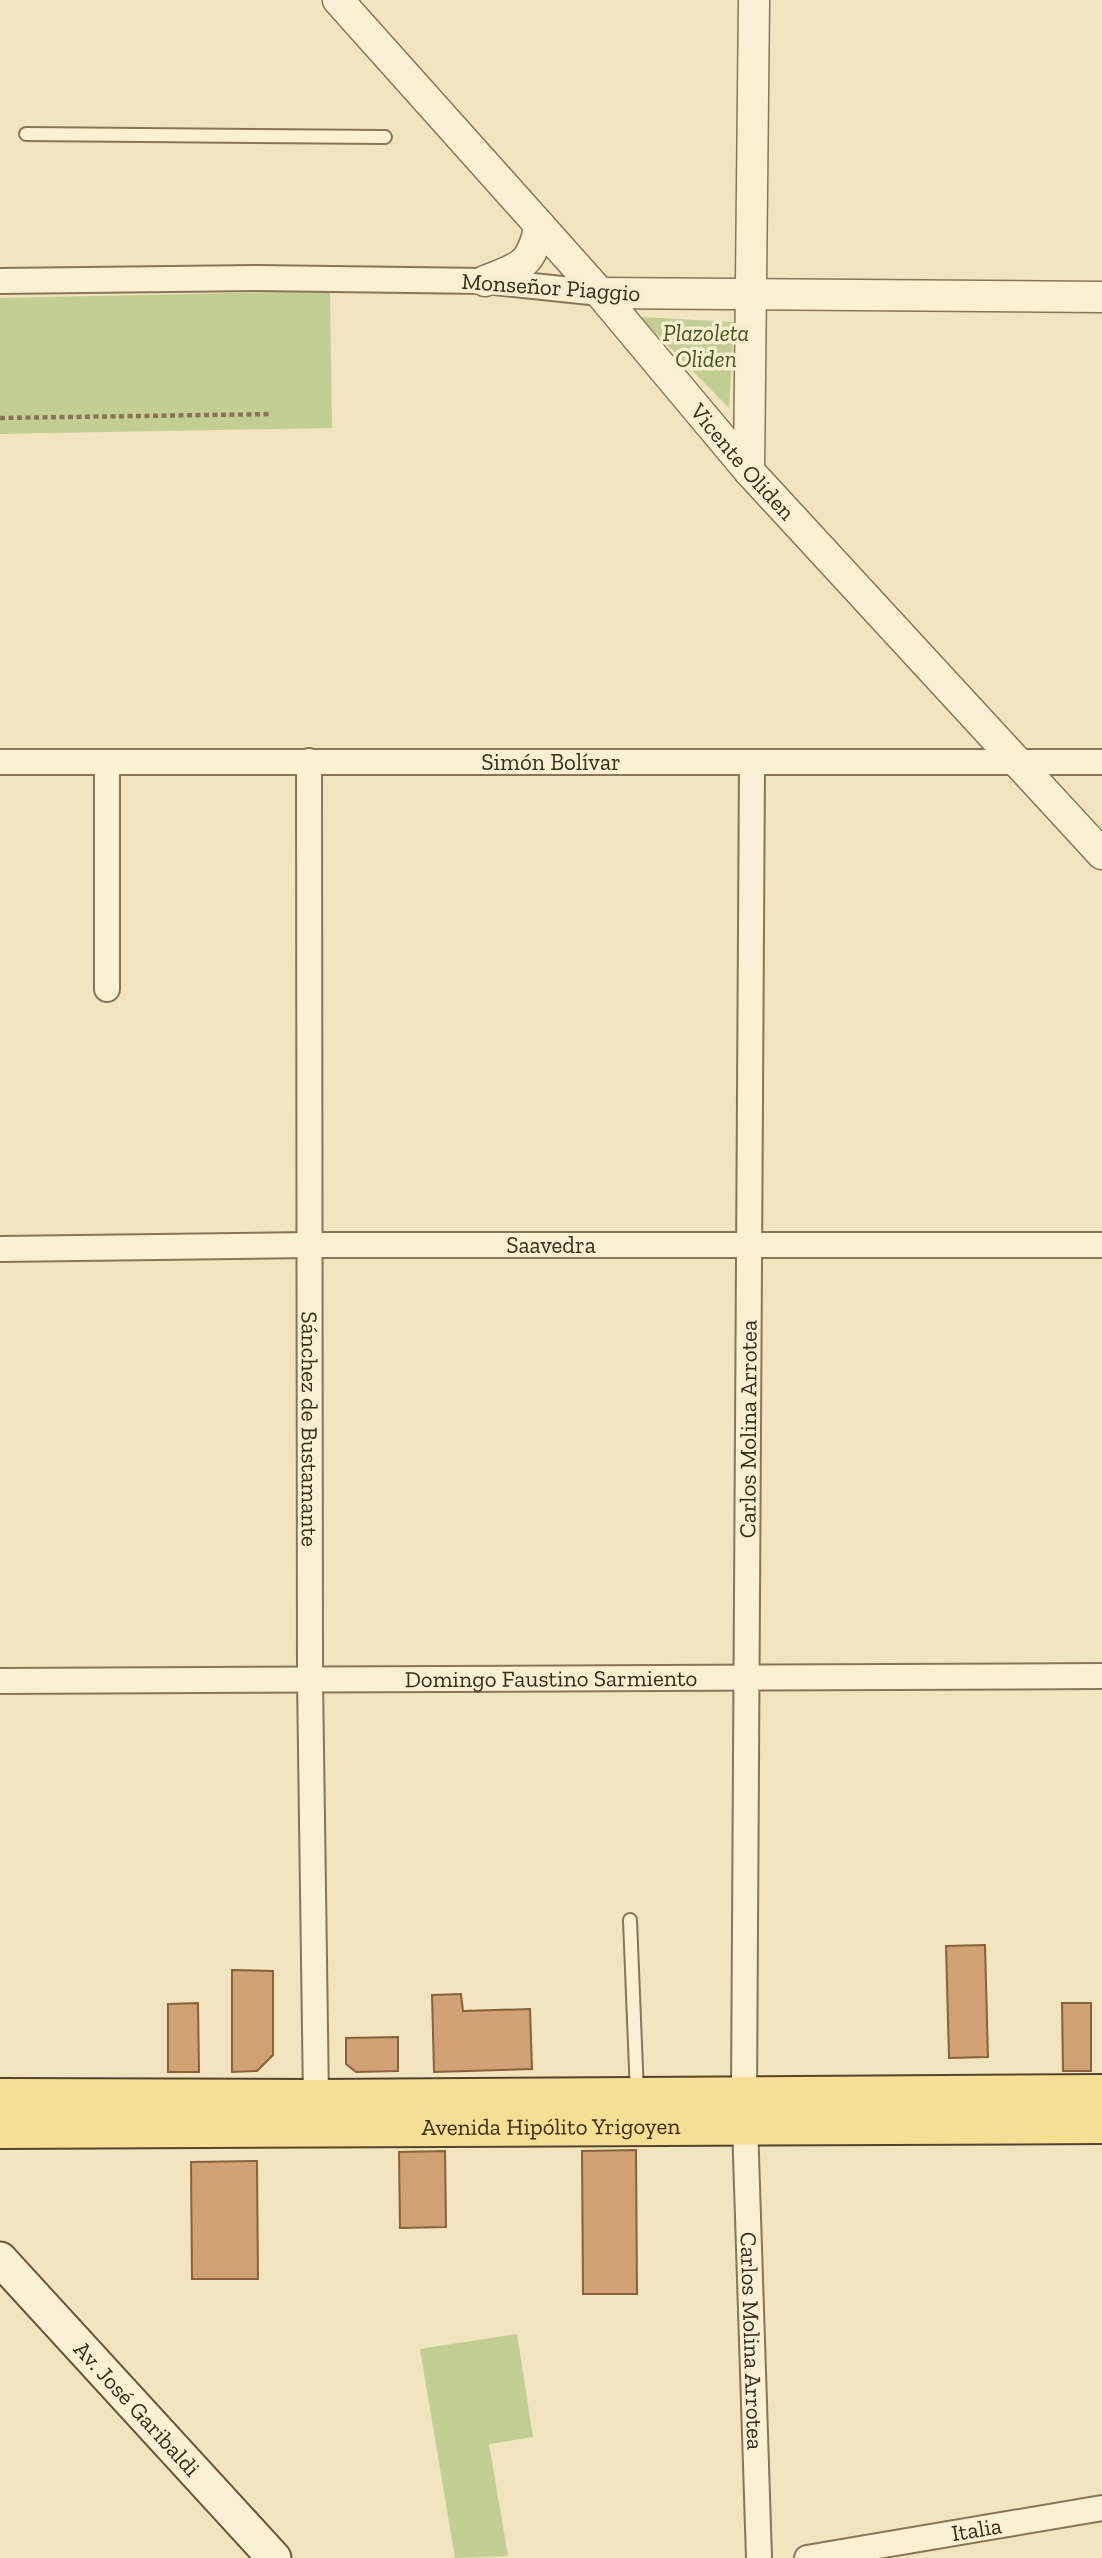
<svg xmlns="http://www.w3.org/2000/svg" width="1102" height="2558" viewBox="0 0 1102 2558" font-family="'Zilla Slab',serif">
  <rect width="100%" height="100%" fill="#f0e5bf"/>
  <!-- green -->
  <path fill="#c2ce93" d="M330,291L332,428L0,434V298Z
    M640,317L734,322L729,408Z
    M517,2334L533,2437L489,2444L508,2556L455,2558L420,2349Z"/>
  <!-- building -->
  <path fill="#cfa173" stroke="#89613c" stroke-width="2" d="M985,1945L988,2057L949,2058L946,1946Z
    M232,1970L273,1971V2055L257,2071L232,2072Z
    M461,1994L463,2011L530,2009L532,2069L434,2072L432,1995Z
    M198,2003L199,2072H168V2004Z
    M1062,2003H1091V2071H1063Z
    M398,2037V2071L356,2072L346,2064V2038Z
    M636,2150L637,2294H583L582,2151Z
    M445,2151L446,2227L400,2228L399,2152Z
    M257,2161L258,2279H192L191,2162Z"/>
  <g fill="none" stroke-linecap="round" stroke-linejoin="round">
    <defs>
      <path id="service" d="M26,134L385,137
        M630,1920L637,2094"/>
      <g id="minor">
        <path d="M0,281L256,278L485,281L600,293"/>
        <path id="s1" d="M309,761L310,1680L316,2099"/>
        <path id="s2" d="M0,762H1102"/>
        <path d="M107,762V989"/>
        <path id="s3" d="M0,1249L309,1245H1102"/>
        <path id="s4" d="M0,1681L1102,1676"/>
        <path id="s5" d="M744,2096L752,763"/>
        <path id="s6" d="M745,2124L759,2558"/>
        <path id="s7" d="M807,2558L1102,2508"/>
      </g>
      <g id="tertiary">
        <path id="s8" d="M338,0L600,293L749,471L1102,854"/>
        <path d="M485,281C522,266 530,267 540,226"/>
        <path d="M600,293L1102,297"/>
        <path d="M749,471L754,0"/>
      </g>
      <g id="secondary">
        <path id="s9" d="M0,2259L274,2558"/>
      </g>
      <g id="primary">
        <path d="M0,2098L316,2099L1102,2094"/>
        <path id="s10" d="M0,2129L1102,2124"/>
      </g>
    </defs>
    <!-- service casing -->
    <use href="#service" stroke="#897557" stroke-width="16"/>
    <!-- minor casing -->
    <use href="#minor" stroke="#897557" stroke-width="28"/>
    <!-- tertiary casing -->
    <use href="#tertiary" stroke="#897557" stroke-width="33"/>
    <!-- secondary casing -->
    <use href="#secondary" stroke="#6b563a" stroke-width="37"/>
    <!-- primary casing -->
    <use href="#primary" stroke="#56432b" stroke-width="42"/>
    <!-- path -->
    <path stroke="#897557" stroke-width="4.5" stroke-dasharray="5 3.5" stroke-linecap="butt" d="M0,418L272,414"/>
    <!-- service -->
    <use href="#service" stroke="#faf1d3" stroke-width="12"/>
    <!-- minor -->
    <use href="#minor" stroke="#faf1d3" stroke-width="24"/>
    <!-- tertiary -->
    <use href="#tertiary" stroke="#faf1d3" stroke-width="30"/>
    <!-- secondary -->
    <use href="#secondary" stroke="#faf1d3" stroke-width="33"/>
    <!-- primary -->
    <use href="#primary" stroke="#f5df95" stroke-width="38"/>
  </g>
  <g text-anchor="middle" stroke-width="7" stroke-linejoin="round" paint-order="stroke">
    <!-- street labels -->
    <g font-size="23" fill="#382c1c" stroke="#f7eecf">
      <text transform="translate(551 287) rotate(4)" y="8">Monseñor Piaggio</text>
      <text dy="8" stroke="none"><textPath href="#s8" startOffset="614">Vicente Oliden</textPath></text>
      <text dy="8" stroke="none"><textPath href="#s2" startOffset="551">Simón Bolívar</textPath></text>
      <text dy="8" stroke="none"><textPath href="#s3" startOffset="551">Saavedra</textPath></text>
      <text dy="8" stroke="none"><textPath href="#s1" startOffset="668">Sánchez de Bustamante</textPath></text>
      <text dy="8" stroke="none"><textPath href="#s5" startOffset="667">Carlos Molina Arrotea</textPath></text>
      <text dy="8" stroke="none"><textPath href="#s4" startOffset="551">Domingo Faustino Sarmiento</textPath></text>
      <text dy="8" stroke="none"><textPath href="#s10" startOffset="551">Avenida Hipólito Yrigoyen</textPath></text>
      <text dy="8" stroke="none"><textPath href="#s6" startOffset="217">Carlos Molina Arrotea</textPath></text>
      <text dy="8" stroke="none"><textPath href="#s9" startOffset="203">Av. José Garibaldi</textPath></text>
      <text dy="8" stroke="none"><textPath href="#s7" startOffset="172">Italia</textPath></text>
    </g>
    <!-- park labels -->
    <g font-size="23" font-style="italic" fill="#452" stroke="#f7eecf">
      <text x="706" y="341">Plazoleta<tspan x="706" dy="26">Oliden</tspan></text>
    </g>
  </g>
</svg>
